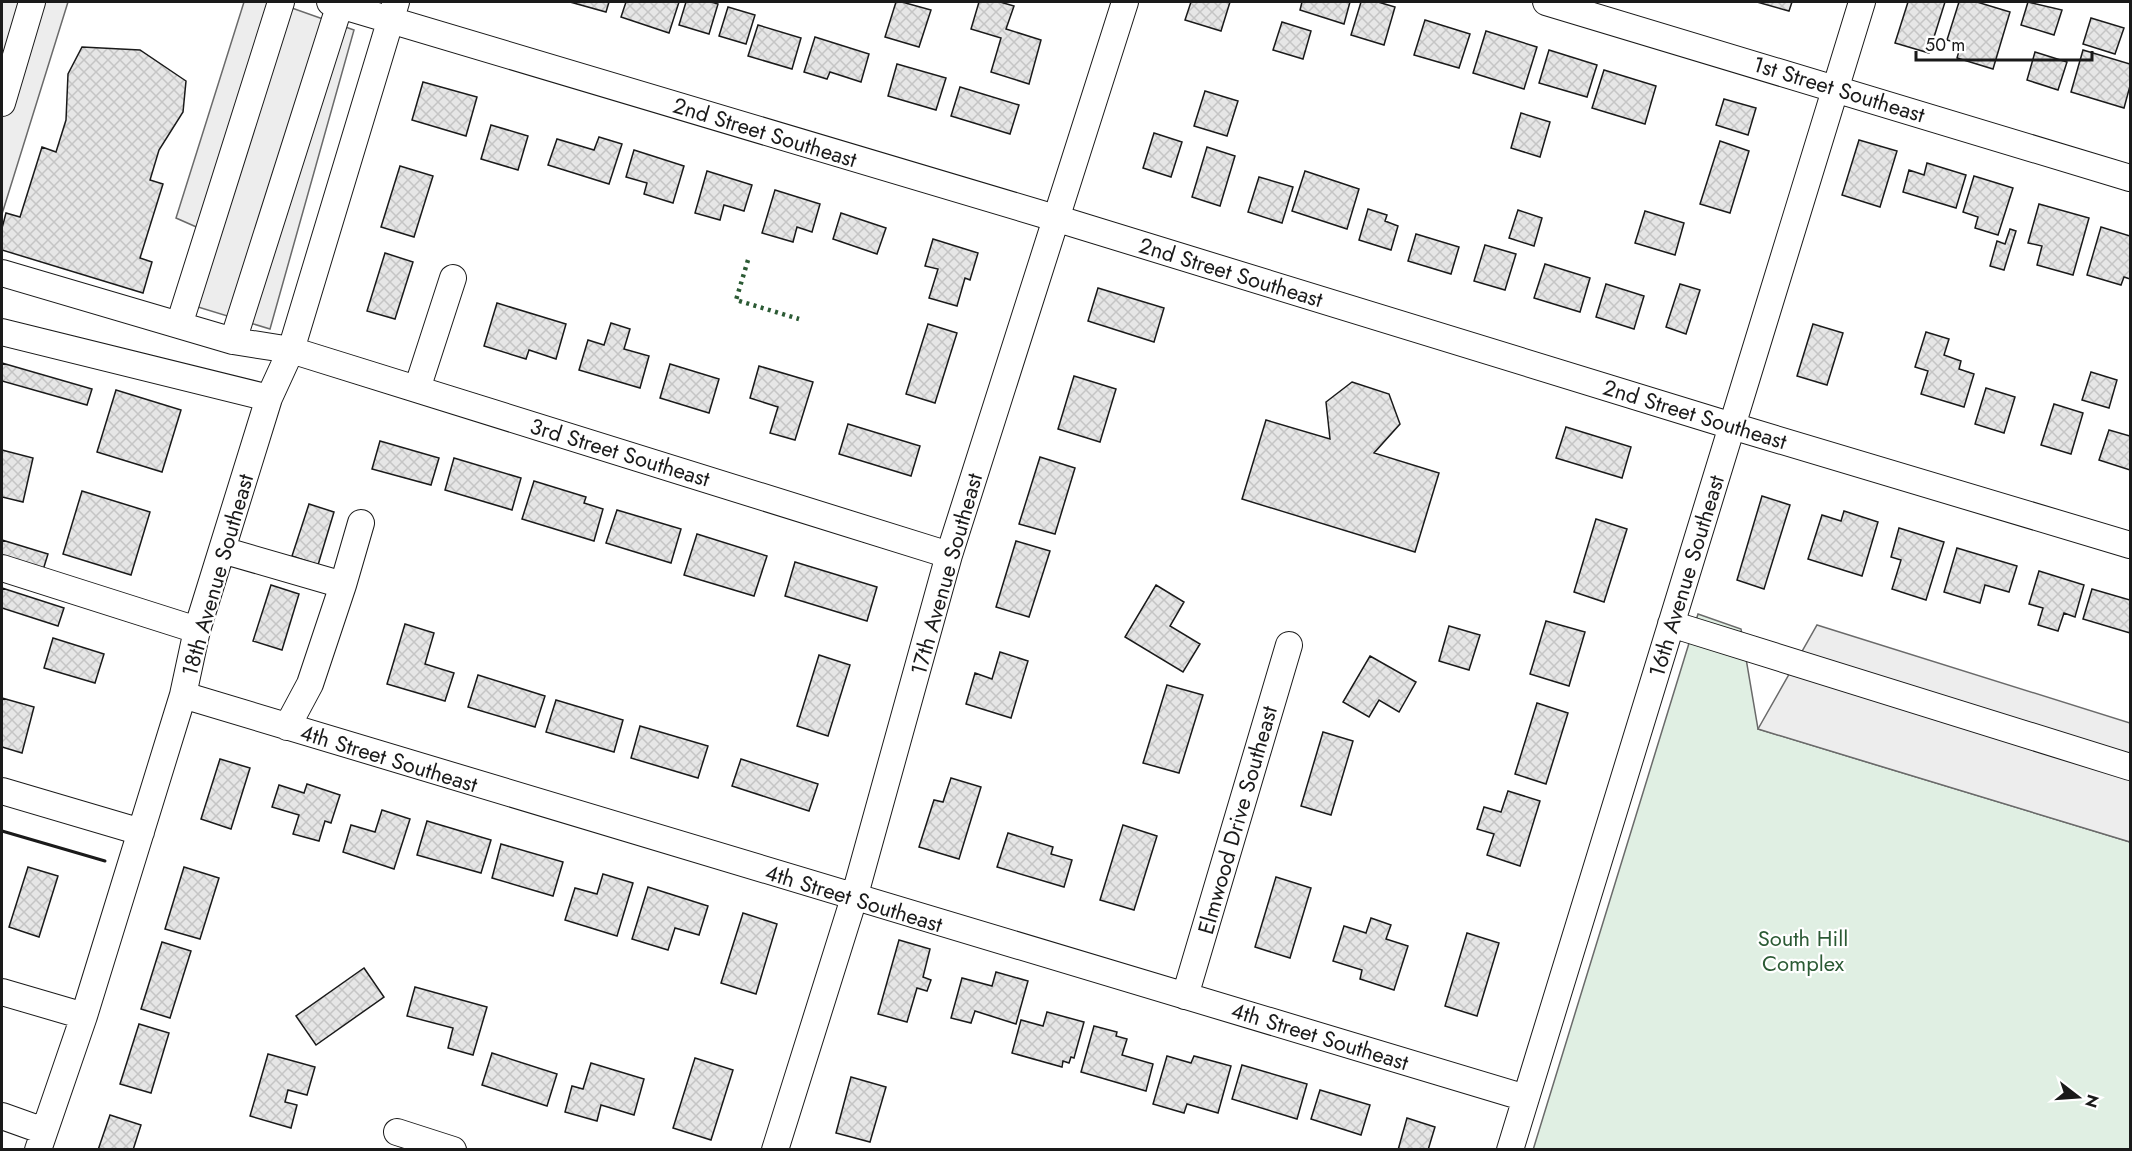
<svg xmlns="http://www.w3.org/2000/svg" width="2132" height="1151" viewBox="0 0 2132 1151" font-family="Jost,sans-serif">
  <defs>
    <pattern id="building-cross-hatch" width="8" height="8" patternUnits="userSpaceOnUse" patternTransform="scale(1.5)"><rect width="8" height="8" fill="#e6e6e6"/><path d="M0 0l8 8M0 8l8-8" fill="none" stroke="#c5c5c5"/></pattern>
  </defs>
  <rect width="100%" height="100%" fill="#fff"/>
  <!-- park -->
  <path fill="#e0efe3" stroke="#6a6a6a" stroke-width="1.5" d="M1698,614L1741,629L1758,729L2130,842V1149L1533,1150Z"/>
  <!-- parking -->
  <path fill="#ededed" stroke="#6a6a6a" stroke-width="1.5" d="M2,2H68L2,214Z
    M244,2H275L354,30L270,329L185,303L210,233L176,218Z
    M1817,625L2130,723V842L1758,729Z"/>
  <!-- building -->
  <path fill="url(#building-cross-hatch)" stroke="#1a1a1a" stroke-width="1.5" d="M570,2H609L606,12Z
    M626,2H679L669,33L621,17Z
    M686,2H711L718,4L709,34L679,25Z
    M896,2H902L931,10L919,47L885,37Z
    M979,2H1000L1014,6L1006,29L1041,40L1029,84L991,72L1001,38L971,29Z
    M1191,2H1230L1221,31L1185,20Z
    M1302,2H1350L1344,24L1300,10Z
    M1361,2H1378L1395,7L1384,45L1351,35Z
    M1757,2H1792L1789,11Z
    M1908,2H1945L1929,53L1895,43Z
    M1959,2H1977L2010,12L1993,69L1957,58L1961,44L1947,40Z
    M2028,2L2062,10L2054,35L2021,25Z
    M728,7L755,15L746,44L719,36Z
    M2091,18L2124,28L2115,54L2083,44Z
    M1425,20L1470,34L1459,68L1414,55Z
    M1282,22L1311,31L1303,59L1273,50Z
    M758,25L801,38L792,69L748,56Z
    M1486,31L1537,47L1524,89L1473,73Z
    M815,37L869,54L861,82L830,72L827,79L804,72Z
    M82,47L140,50L186,81L183,112L159,150L150,180L163,184L140,258L152,262L143,293L2,250V228L6,213L20,217L42,147L56,152L66,120L68,74Z
    M1549,50L1597,65L1587,97L1539,83Z
    M2083,50L2130,64V86L2124,108L2071,92Z
    M2035,52L2067,62L2058,90L2027,80Z
    M897,64L946,78L936,110L888,96Z
    M1604,70L1656,86L1645,124L1592,108Z
    M423,82L477,97L466,136L412,120Z
    M960,87L1019,105L1010,134L951,116Z
    M1205,91L1238,101L1227,136L1194,126Z
    M1724,99L1756,108L1748,135L1716,125Z
    M1521,113L1550,122L1540,157L1511,148Z
    M491,125L528,136L518,170L481,159Z
    M1154,133L1182,142L1171,177L1143,168Z
    M599,137L622,144L609,184L548,165L557,139L594,150Z
    M1859,140L1897,151L1880,207L1842,195Z
    M1720,141L1749,151L1730,213L1700,204Z
    M1207,147L1235,156L1220,206L1192,197Z
    M634,150L684,166L673,203L644,194L647,183L626,177Z
    M1927,163L1966,175L1956,208L1903,192L1909,170L1924,175Z
    M400,166L433,176L414,237L381,227Z
    M707,171L752,185L744,211L724,205L720,220L695,213Z
    M1305,171L1359,189L1347,229L1292,211Z
    M1974,176L2013,188L1998,235L1975,228L1978,217L1963,212Z
    M1259,177L1293,187L1282,223L1248,212Z
    M775,190L820,204L812,232L797,227L793,242L762,233Z
    M2039,204L2089,218L2073,275L2037,265L2042,246L2028,243Z
    M1368,209L1387,215L1385,221L1398,226L1391,250L1359,240Z
    M1518,210L1542,218L1534,246L1509,238Z
    M1645,211L1684,223L1675,255L1635,243Z
    M841,213L886,228L877,254L833,239Z
    M2101,227L2130,236V279L2124,277L2121,285L2087,275Z
    M2010,229L2016,231L2004,270L1990,266L1997,241L2005,244Z
    M1416,234L1459,247L1451,274L1408,261Z
    M933,239L978,253L970,280L965,278L957,306L929,298L938,269L925,266Z
    M1485,245L1516,254L1505,290L1474,281Z
    M385,253L413,262L395,319L367,311Z
    M1545,264L1590,278L1580,312L1534,298Z
    M1606,284L1644,296L1634,329L1596,317Z
    M1680,284L1700,290L1686,334L1666,327Z
    M1098,288L1164,308L1154,342L1088,321Z
    M497,303L566,324L556,359L529,350L526,359L484,346Z
    M611,323L630,329L624,349L649,356L640,388L579,370L588,340L604,345Z
    M928,324L957,333L935,403L906,394Z
    M1813,324L1843,333L1827,385L1797,376Z
    M1926,332L1949,339L1944,355L1961,361L1959,369L1974,374L1964,407L1921,394L1928,371L1915,367Z
    M2,363L92,389L87,405L2,381Z
    M670,364L719,379L709,413L660,398Z
    M759,366L813,382L795,440L770,433L778,407L750,398Z
    M2091,372L2117,380L2109,408L2082,400Z
    M1074,376L1116,389L1100,442L1058,429Z
    M1352,382L1389,394L1400,424L1374,453L1439,473L1415,552L1242,499L1266,420L1330,439L1326,402Z
    M1986,388L2015,397L2004,433L1975,424Z
    M116,390L181,410L162,472L97,452Z
    M2054,404L2083,413L2071,454L2041,445Z
    M848,424L920,446L911,476L839,454Z
    M1566,427L1631,447L1622,478L1556,458Z
    M2109,430L2130,436V470L2099,460Z
    M380,441L439,458L431,485L372,469Z
    M2,450L33,458L23,502L2,497Z
    M1040,457L1075,468L1055,534L1019,524Z
    M454,458L521,478L512,510L445,490Z
    M534,481L586,497L584,503L603,509L594,541L522,519Z
    M82,491L150,512L131,575L63,554Z
    M1762,496L1790,505L1764,589L1737,580Z
    M309,504L334,512L318,565L292,556Z
    M617,510L681,529L671,563L606,543Z
    M1844,511L1878,522L1862,576L1808,559L1822,515L1841,521Z
    M1596,519L1627,529L1604,602L1574,592Z
    M1899,528L1944,542L1926,600L1892,589L1901,560L1891,557Z
    M697,534L767,556L754,596L684,575Z
    M2,540L48,554L43,570L2,557Z
    M1016,541L1050,551L1029,617L996,607Z
    M1957,548L2017,566L2009,592L1985,585L1980,603L1944,592Z
    M795,562L877,587L867,621L785,596Z
    M2039,571L2084,585L2075,617L2064,613L2058,631L2038,625L2043,608L2029,604Z
    M271,585L299,594L282,650L253,641Z
    M1156,585L1184,602L1170,626L1200,644L1183,672L1125,637Z
    M2,588L64,608L58,626L2,608Z
    M2092,589L2130,600V633L2083,619Z
    M1546,621L1585,632L1569,686L1530,674Z
    M405,624L434,633L425,664L454,673L445,701L387,684Z
    M1449,626L1480,635L1469,670L1439,661Z
    M53,638L104,654L95,683L44,668Z
    M1000,652L1028,661L1011,718L966,704L975,673L992,679Z
    M819,655L850,665L828,736L797,726Z
    M1370,656L1416,682L1399,712L1379,700L1369,717L1343,702Z
    M478,675L545,696L535,727L468,707Z
    M1167,685L1203,695L1179,773L1143,763Z
    M2,698L34,707L22,753L2,747Z
    M556,700L623,720L614,752L546,732Z
    M1537,703L1568,713L1546,784L1515,774Z
    M640,726L708,746L698,778L631,758Z
    M1323,732L1353,741L1331,815L1301,806Z
    M220,759L250,768L231,829L201,819Z
    M741,759L818,784L809,811L732,786Z
    M951,778L981,787L959,859L919,847L934,800L943,802Z
    M307,784L340,795L331,823L325,821L319,841L293,834L299,815L272,807L279,785L304,793Z
    M1508,791L1540,801L1520,866L1487,855L1494,834L1477,829L1484,807L1501,812Z
    M382,810L410,819L394,869L343,852L351,825L375,832Z
    M427,821L491,840L481,873L417,855Z
    M1123,825L1157,836L1134,910L1100,900Z
    M1008,833L1053,847L1051,854L1072,860L1064,887L997,867Z
    M501,844L563,862L553,896L492,878Z
    M28,867L58,876L39,937L9,927Z
    M184,867L219,878L200,939L165,929Z
    M603,874L633,883L617,936L565,920L575,888L597,894Z
    M1276,877L1311,888L1290,958L1255,947Z
    M648,887L708,906L699,935L675,928L668,950L632,939Z
    M743,913L777,924L756,994L721,983Z
    M1371,918L1391,925L1386,939L1408,946L1394,990L1360,979L1362,970L1333,961L1344,926L1366,933Z
    M1467,933L1499,943L1477,1016L1445,1006Z
    M899,940L930,949L923,977L931,980L927,991L917,988L907,1022L878,1014Z
    M162,942L191,951L170,1018L141,1009Z
    M364,968L384,997L316,1045L296,1016Z
    M996,972L1028,981L1016,1024L975,1011L971,1023L951,1018L962,978L992,986Z
    M415,987L487,1007L473,1055L448,1048L453,1028L407,1016Z
    M1047,1012L1084,1022L1074,1058L1071,1057L1069,1063L1063,1061L1062,1067L1012,1053L1021,1020L1043,1026Z
    M139,1024L169,1033L151,1093L120,1084Z
    M1094,1026L1117,1032L1116,1036L1127,1039L1122,1055L1153,1064L1146,1091L1081,1072Z
    M492,1053L557,1074L547,1106L482,1085Z
    M268,1054L315,1067L307,1095L288,1090L285,1102L297,1105L291,1128L250,1116Z
    M1167,1056L1191,1063L1194,1056L1231,1066L1218,1113L1187,1104L1184,1113L1153,1104Z
    M695,1058L733,1070L711,1140L673,1128Z
    M591,1063L644,1079L634,1115L601,1105L597,1121L565,1112L572,1086L583,1089Z
    M1242,1065L1307,1084L1297,1119L1232,1099Z
    M851,1077L886,1087L870,1142L836,1133Z
    M1320,1090L1370,1105L1361,1135L1311,1119Z
    M110,1115L141,1125L133,1150H98Z
    M1407,1118L1435,1127L1428,1150H1398Z"/>
  <g fill="none" stroke-linecap="round" stroke-linejoin="round">
    <defs>
      <path id="minor" d="M330,2L1055,218L1732,426L2130,545
        M1546,2L2130,178
        M2,103L32,2
        M2,273L233,341L291,350L949,555
        M179,325L281,2
        M2,332L269,398
        M233,341L340,4
        M417,389L453,278
        M222,550L343,585L361,523
        M2,568L197,630
        M1671,624L2130,767
        M183,695L1526,1098
        M287,727L310,684L343,585
        M2,791L141,832
        M2,992L84,1016
        M1185,996L1289,645
        M2,1116L44,1131
        M397,1132L453,1150
        M38,1150L84,1016L183,695L197,630L269,398L291,350L396,2
        M775,1150L854,898L949,555L1125,2
        M1510,1150L1862,2"/>
    </defs>
    <!-- minor casing -->
    <use href="#minor" stroke="#1a1a1a" stroke-width="28"/>
    <!-- minor -->
    <use href="#minor" stroke="#fff" stroke-width="26"/>
    <!-- hedge -->
    <path stroke="#2b5a34" stroke-width="4.5" stroke-dasharray="3 4.5" stroke-linecap="butt" d="M748,260L736,300L799,319"/>
    <!-- wall -->
    <path stroke="#1a1a1a" stroke-width="3" d="M2,831L105,861"/>
  </g>
  <g text-anchor="middle" stroke-width="4.5" stroke-linejoin="round" paint-order="stroke">
    <!-- street labels -->
    <g font-size="22" fill="#1a1a1a" stroke="#fff">
      <text transform="translate(1839 89) rotate(17)" y="8">1st Street Southeast</text>
      <text transform="translate(765 132) rotate(17)" y="8">2nd Street Southeast</text>
      <text transform="translate(1231 272) rotate(17)" y="8">2nd Street Southeast</text>
      <text transform="translate(1695 414) rotate(17)" y="8">2nd Street Southeast</text>
      <text transform="translate(620 452) rotate(17)" y="8">3rd Street Southeast</text>
      <text transform="translate(946 574) rotate(-74)" y="8">17th Avenue Southeast</text>
      <text transform="translate(217 575) rotate(-74)" y="8">18th Avenue Southeast</text>
      <text transform="translate(1686 576) rotate(-73)" y="8">16th Avenue Southeast</text>
      <text transform="translate(389 758) rotate(17)" y="8">4th Street Southeast</text>
      <text transform="translate(1237 820) rotate(-74)" y="8">Elmwood Drive Southeast</text>
      <text transform="translate(854 898) rotate(17)" y="8">4th Street Southeast</text>
      <text transform="translate(1320 1036) rotate(17)" y="8">4th Street Southeast</text>
    </g>
    <!-- park labels -->
    <g font-size="22" fill="#2b5a34" stroke="#fff">
      <text x="1803" y="946">South Hill<tspan x="1803" dy="25">Complex</tspan></text>
    </g>
  </g>
  <!-- border -->
  <rect width="2132" height="1151" fill="none" stroke="#1a1a1a" stroke-width="6"/>
  <!-- north arrow -->
  <g transform="translate(2078 1097) rotate(107)" stroke="#ffffff" stroke-width="4.5" paint-order="stroke">
  <path d="M0-4.5L10 22L0 15L-10 22Z" fill="#1a1a1a"/>
  <text y="-9" font-size="16" font-weight="bold" text-anchor="middle" fill="#1a1a1a">N</text>
  </g>
  <!-- scale -->
  <path d="M1916 51v9h176v-9" fill="none" stroke="#1a1a1a" stroke-width="3"/>
  <text x="1925" y="51" font-size="18" fill="#1a1a1a" stroke="#ffffff" stroke-width="4.5" paint-order="stroke">50 m</text>
</svg>
